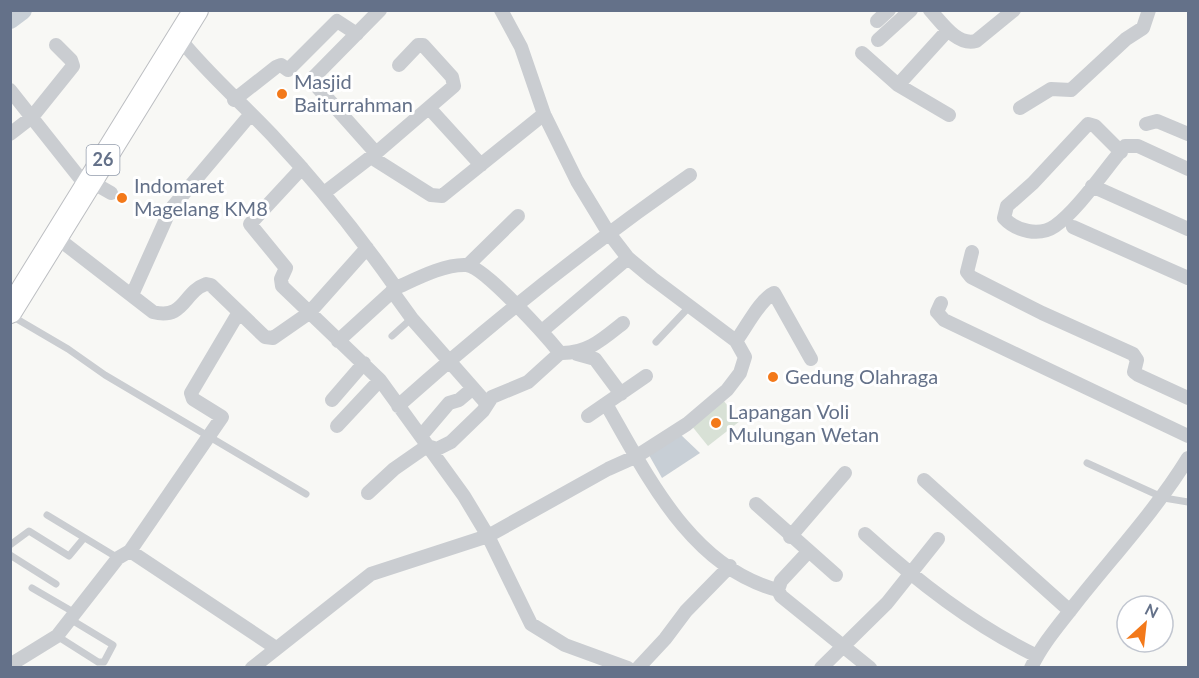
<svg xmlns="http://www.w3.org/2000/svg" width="1199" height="678" viewBox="0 0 1199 678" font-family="Lato,sans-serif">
  <rect width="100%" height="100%" fill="#f8f8f5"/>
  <!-- green -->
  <path fill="#d8e1d6" d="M723,400L740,421L708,446L691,425Z"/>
  <!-- water -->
  <path fill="#c8cfd6" d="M680,434L700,453L662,478L649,455Z"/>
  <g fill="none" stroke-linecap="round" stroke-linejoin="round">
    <!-- river -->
    <path stroke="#c8cfd6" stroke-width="20" d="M10,19L22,10"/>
    <defs>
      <path id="highway" d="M10,311L196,10"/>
    </defs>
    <!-- highway casing -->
    <use href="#highway" stroke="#bcbec2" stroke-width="26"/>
    <!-- lane -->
    <path stroke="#cacdd1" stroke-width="7" d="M10,315L68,349L105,375L306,494
      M392,336L412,318
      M656,342L690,306
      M1087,463L1164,498L1188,502
      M47,515L118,558
      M10,545L29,531L69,556L84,538
      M10,555L56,584
      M32,588L75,613
      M57,636L98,662H104L113,645L70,619"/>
    <!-- street -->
    <path stroke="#cacdd1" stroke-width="14" d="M930,10C942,23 957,46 976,41L1014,10
      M877,21L889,10
      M180,39C208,74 241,102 272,135C317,183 358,234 396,288C416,279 444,264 466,265C484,266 547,337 560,353
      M878,40L911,10
      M862,53L898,85L949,115
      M898,85L948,30
      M10,90L79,177
      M234,100L276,67L281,65L288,70L337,21L357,34
      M1020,108L1051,89L1071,90L1126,39L1143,28L1149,10
      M430,109L481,165
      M1146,124L1157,121L1188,134
      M10,134L32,117L73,66L71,60L56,45
      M1121,152L1095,126L1088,124L1033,183L1007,206L1004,218C1016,231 1039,237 1055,226C1078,210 1106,168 1125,146H1138L1188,169
      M376,153L311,80L380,10
      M371,157L431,195L442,196L544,114
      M302,168L250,224L286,268L281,279L282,286L380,380L464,496L488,536L531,624L565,645L628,668
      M90,181L111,193
      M1092,186L1188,229
      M324,193L376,153L454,86L452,77L423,45H418L399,65
      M1073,227L1188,278
      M56,237L153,312C185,320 183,292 206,284L211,285L265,337L273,338L309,313L367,248
      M972,252L967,272L971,277L1042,313L1133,354L1137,360L1134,372L1138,375L1188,398
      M468,265L518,216
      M392,291L413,320L487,404
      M132,295L170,210L250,115
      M941,303L937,312L944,320L1188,436
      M542,331L628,258
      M338,341L396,288
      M736,341C746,328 760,299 774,293L811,359
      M577,354L595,359L621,394
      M332,400L364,363
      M606,404C647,475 691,568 778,590
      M398,406C491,323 588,246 690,175
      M588,416L646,376
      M337,426L380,380
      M421,436L449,403L459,400L472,389
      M924,480L1070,611
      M368,493L394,469L427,446L437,449L451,442L483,411L492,397L528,382L560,353C587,354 603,339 623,323
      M756,504L836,575
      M865,534C917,581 973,625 1037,656
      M790,537L845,473
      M130,551L222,417L193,399L191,393L239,312
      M808,552L781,581L778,590L781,596L870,668
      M10,665L57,636L118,558L130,551L276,648
      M252,668L371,574L488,536L608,469L637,456L687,424L727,390L740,373L745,357L736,341L652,278L628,258L608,232L577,181L544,114L521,47L501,10
      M638,668L665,639L686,611L730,566
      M821,668L887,603L938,539
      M1031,668C1042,644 1060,624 1076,603C1114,555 1156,510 1188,458"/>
    <!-- highway -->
    <use href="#highway" stroke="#fff" stroke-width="24"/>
  </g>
  <!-- markers -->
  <g fill="#f3791a" stroke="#fff" stroke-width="2">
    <circle cx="282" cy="94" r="6"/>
    <circle cx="122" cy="198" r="6"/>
    <circle cx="773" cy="377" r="6"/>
    <circle cx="716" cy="423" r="6"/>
  </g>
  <g text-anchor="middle" stroke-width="6" stroke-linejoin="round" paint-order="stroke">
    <!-- shield labels -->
    <rect fill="#fff" stroke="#929cac" stroke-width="1.5" x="86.5" y="145" width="33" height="30" rx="4.5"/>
    <g font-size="18" font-weight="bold" fill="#647189">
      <text x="103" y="166">26</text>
    </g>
    <!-- poi labels -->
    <g font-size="20" fill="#647189" stroke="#fff" text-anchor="start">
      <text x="294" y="89">Masjid<tspan x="294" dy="23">Baiturrahman</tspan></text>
      <text x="134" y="193">Indomaret<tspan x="134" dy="23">Magelang KM8</tspan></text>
      <text x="785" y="384">Gedung Olahraga</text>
      <text x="728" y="419">Lapangan Voli<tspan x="728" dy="23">Mulungan Wetan</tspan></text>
    </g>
  </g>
  <!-- border -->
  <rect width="1199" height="678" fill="none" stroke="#647189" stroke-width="24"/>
  <!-- north arrow -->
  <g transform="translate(1145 624) rotate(27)"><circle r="28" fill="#ffffff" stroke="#c1c6d0" stroke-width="1.5"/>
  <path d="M0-4.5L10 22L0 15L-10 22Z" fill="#f3791a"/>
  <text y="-9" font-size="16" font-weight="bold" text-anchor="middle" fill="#647189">N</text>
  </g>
</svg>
